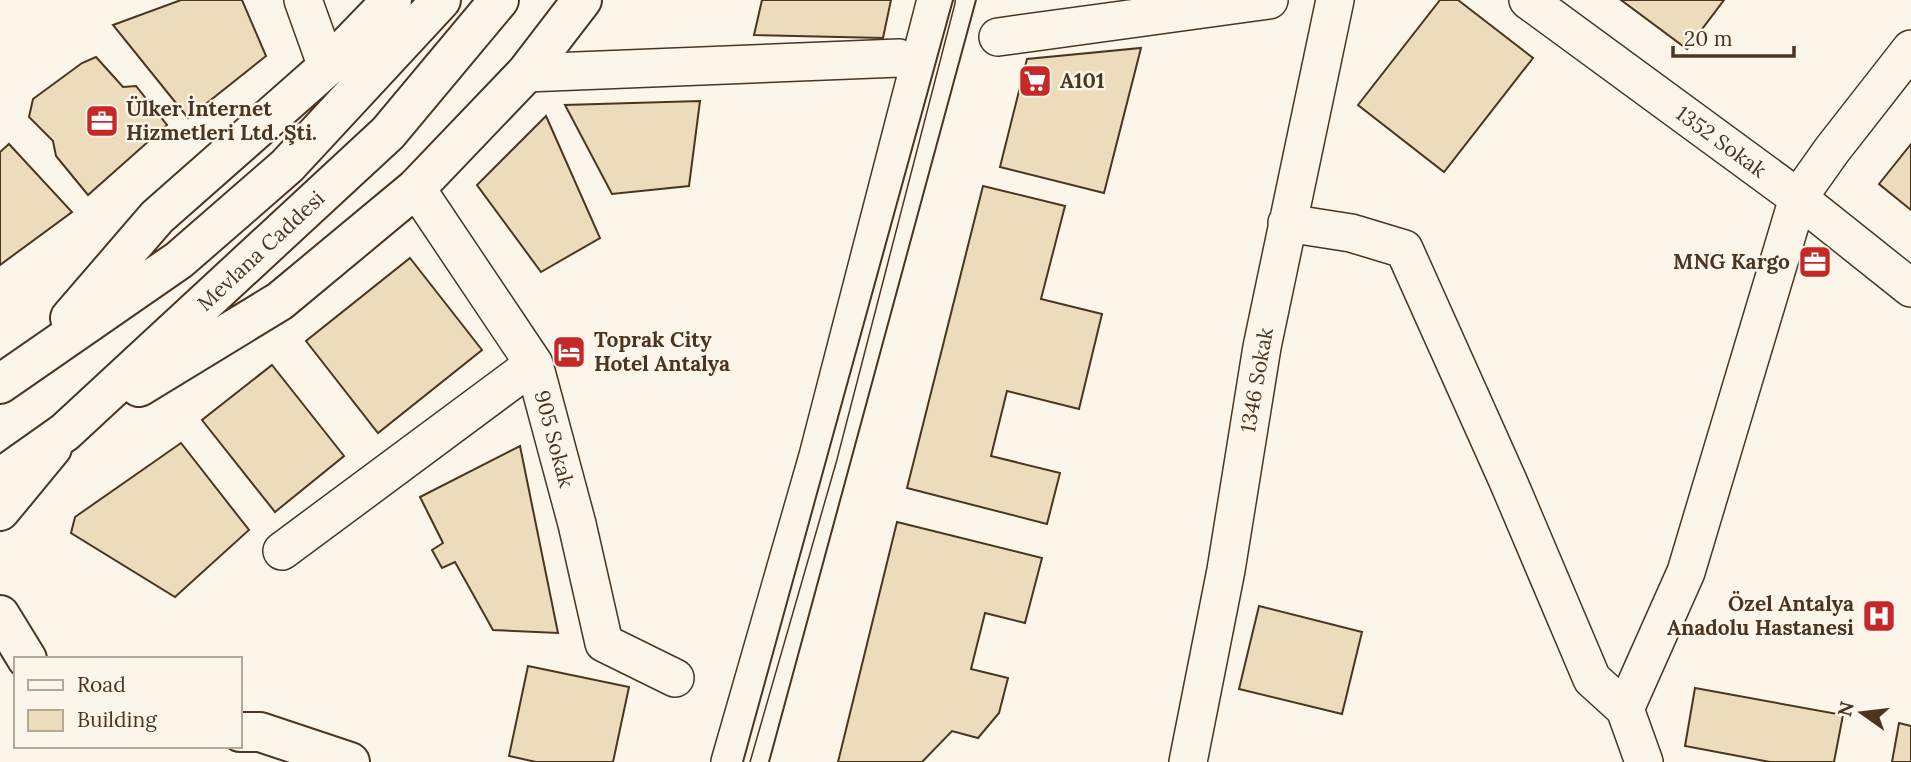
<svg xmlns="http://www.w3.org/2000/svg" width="1911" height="762" viewBox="0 0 1911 762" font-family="Lora,serif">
  <rect width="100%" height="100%" fill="#fbf6e9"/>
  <!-- building -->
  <path fill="#ecdcbc" stroke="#4a3520" stroke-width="2" d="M181,0H242L266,56L188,118L113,25Z
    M762,0H891L883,38L754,35Z
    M1440,0H1458L1533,58L1444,172L1358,105Z
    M1621,0H1724L1687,49Z
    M1141,48L1104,193L1000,167L1027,59Z
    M96,57L123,87L136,86L167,125L88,195L56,156L53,141L29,117L33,99L82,63Z
    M700,101L689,186L612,194L565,105Z
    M546,116L600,238L541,272L477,185Z
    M9,144L72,212L0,265V152Z
    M1911,144V210L1879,184Z
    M983,186L1065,206L1041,299L1102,314L1079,409L1007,391L991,456L1060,473L1047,524L907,488Z
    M410,258L482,350L378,433L306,341Z
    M272,365L344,456L275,512L202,420Z
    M181,443L249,530L175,597L71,533L75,517Z
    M520,446L558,633L493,630L455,562L442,568L432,550L443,543L420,497Z
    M897,522L1042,558L1025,623L985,613L971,669L1008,678L999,713L978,738L952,731L922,762H838Z
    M1259,606L1362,632L1342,714L1239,689Z
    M528,666L629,687L613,762H536L509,756Z
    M1695,688L1843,715L1834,762H1770L1685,746Z
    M1899,723L1911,726V762H1892Z"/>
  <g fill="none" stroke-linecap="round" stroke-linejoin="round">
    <defs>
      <path id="street" d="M303,0L327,67
        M1528,0L1798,198L1911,288
        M998,37L1269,0
        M526,73L899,58
        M416,188L534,364L577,524L604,643L675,678
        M1287,223L1351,233L1404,249L1508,481L1592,679L1625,709L1644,762
        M282,551L534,364
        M1625,709L1686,572L1798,198L1832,150L1911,49
        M730,762L818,456L936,0
        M1188,762L1226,570L1262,347L1335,0"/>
      <path id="secondary" d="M0,511L52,448
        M0,615L27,659
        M240,732H260L350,762"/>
      <path id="primary" d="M70,318L157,217L327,67L392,0
        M0,384L179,260L287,166L441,0
        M139,387L280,301L416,188L526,73L582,0
        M0,478L65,432L388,133L499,0"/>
    </defs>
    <!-- street casing -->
    <use href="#street" stroke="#4a3520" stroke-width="40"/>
    <!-- secondary casing -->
    <use href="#secondary" stroke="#4a3520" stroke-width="42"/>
    <!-- primary casing -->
    <use href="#primary" stroke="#4a3520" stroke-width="42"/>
    <!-- street -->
    <use href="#street" stroke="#fbf6e9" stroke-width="37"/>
    <!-- secondary -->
    <use href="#secondary" stroke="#fbf6e9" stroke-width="38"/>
    <!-- primary -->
    <use href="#primary" stroke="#fbf6e9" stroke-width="38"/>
    <!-- tram -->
    <path stroke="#4a3520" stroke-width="2" d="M743,762L953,0
      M769,762L976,0"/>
  </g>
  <!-- icons -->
  <defs>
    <symbol id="supermarket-square" viewBox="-11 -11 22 22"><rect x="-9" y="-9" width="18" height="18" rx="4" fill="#c62828" stroke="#fbf6e9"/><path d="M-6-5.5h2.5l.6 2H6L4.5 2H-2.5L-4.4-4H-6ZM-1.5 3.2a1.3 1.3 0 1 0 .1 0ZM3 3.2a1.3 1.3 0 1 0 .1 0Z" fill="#fff"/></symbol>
    <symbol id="office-square" viewBox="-11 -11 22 22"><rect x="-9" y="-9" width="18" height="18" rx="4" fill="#c62828" stroke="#fbf6e9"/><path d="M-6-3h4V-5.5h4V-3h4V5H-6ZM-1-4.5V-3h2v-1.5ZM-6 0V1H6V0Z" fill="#fff"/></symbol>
    <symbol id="hotel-square" viewBox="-11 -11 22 22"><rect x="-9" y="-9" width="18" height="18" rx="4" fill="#c62828" stroke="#fbf6e9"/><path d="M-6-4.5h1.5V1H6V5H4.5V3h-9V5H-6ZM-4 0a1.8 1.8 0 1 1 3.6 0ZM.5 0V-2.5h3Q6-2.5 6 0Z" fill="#fff"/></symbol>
    <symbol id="hospital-square" viewBox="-11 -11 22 22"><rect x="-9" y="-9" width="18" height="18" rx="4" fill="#c62828" stroke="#fbf6e9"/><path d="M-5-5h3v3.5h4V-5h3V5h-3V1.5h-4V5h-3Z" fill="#fff"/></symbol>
  </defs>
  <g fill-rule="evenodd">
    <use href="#supermarket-square" x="1016" y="62" width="38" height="38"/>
    <use href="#office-square" x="83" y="102" width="38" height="38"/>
    <use href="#office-square" x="1796" y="243" width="38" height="38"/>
    <use href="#hotel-square" x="550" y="333" width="38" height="38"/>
    <use href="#hospital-square" x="1860" y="597" width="38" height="38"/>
  </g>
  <g text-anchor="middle" stroke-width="5" stroke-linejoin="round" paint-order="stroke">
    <!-- poi labels -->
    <g font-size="21" font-weight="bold" fill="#4a3520" stroke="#fbf6e9" text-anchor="start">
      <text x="1060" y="88">A101</text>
      <text x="126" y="116">Ülker İnternet<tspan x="126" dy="24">Hizmetleri Ltd. Şti.</tspan></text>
      <text x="1790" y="269" text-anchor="end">MNG Kargo</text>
      <text x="594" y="347">Toprak City<tspan x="594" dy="24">Hotel Antalya</tspan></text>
      <text x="1854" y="611" text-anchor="end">Özel Antalya<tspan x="1854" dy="24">Anadolu Hastanesi</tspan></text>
    </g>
    <!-- street labels -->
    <g font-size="21" fill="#4a3520" stroke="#fbf6e9">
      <text transform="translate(1721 142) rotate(36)" y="7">1352 Sokak</text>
      <text transform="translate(261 251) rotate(-43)" y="7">Mevlana Caddesi</text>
      <text transform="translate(1257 380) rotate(-80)" y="7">1346 Sokak</text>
      <text transform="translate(554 439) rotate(75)" y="7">905 Sokak</text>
    </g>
  </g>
  <!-- legend -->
  <rect x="14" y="657" width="228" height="91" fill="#fbf6e9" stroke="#b4a999" stroke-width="2"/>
  <rect x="28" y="680" width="35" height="10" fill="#fbf6e9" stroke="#b4a999" stroke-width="2"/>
  <text x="77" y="692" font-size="21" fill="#4a3520">Road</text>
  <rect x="28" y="710" width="35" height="21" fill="#ecdcbc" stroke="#b4a999" stroke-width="2"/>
  <text x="77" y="727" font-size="21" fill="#4a3520">Building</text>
  <!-- north arrow -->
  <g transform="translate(1862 713) rotate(284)" stroke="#fbf6e9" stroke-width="5" paint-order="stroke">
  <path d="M0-5L12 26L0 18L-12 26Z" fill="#4a3520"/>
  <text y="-10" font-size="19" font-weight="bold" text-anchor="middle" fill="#4a3520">N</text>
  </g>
  <!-- scale -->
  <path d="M1673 46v10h121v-10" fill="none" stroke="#4a3520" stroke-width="3.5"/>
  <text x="1684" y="46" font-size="21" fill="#4a3520" stroke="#fbf6e9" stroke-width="5" paint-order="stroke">20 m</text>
</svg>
